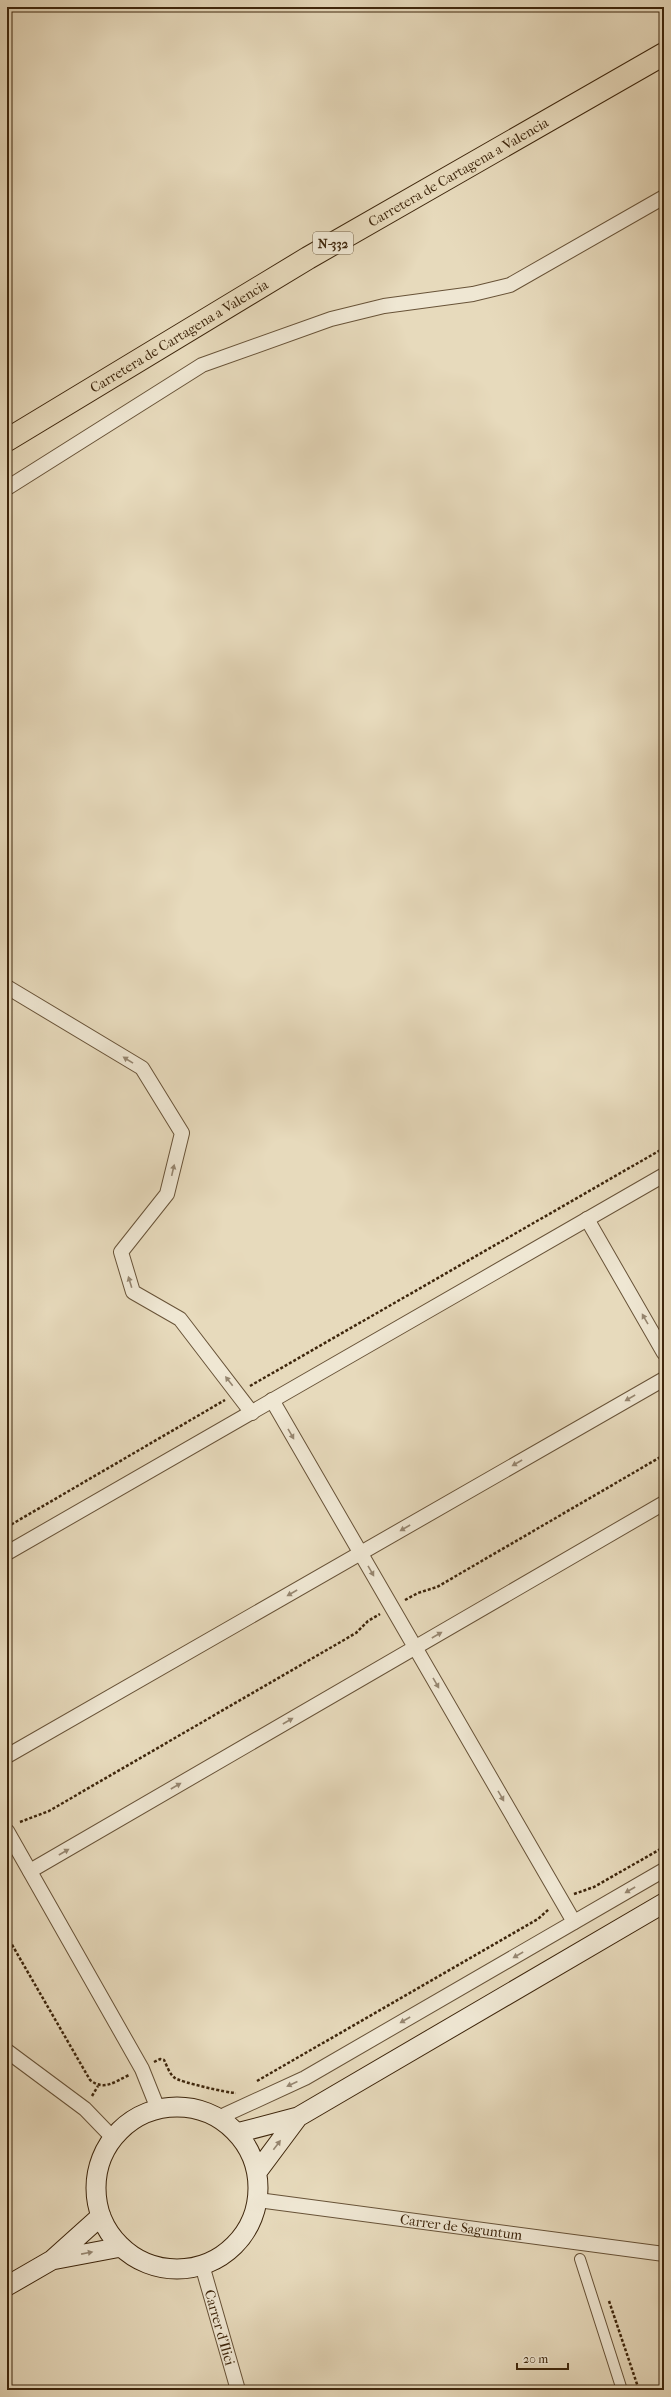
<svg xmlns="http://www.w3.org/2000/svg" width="671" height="2397" viewBox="0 0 671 2397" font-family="'IM FELL French Canon',serif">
  <rect width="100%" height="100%" fill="#e7dabc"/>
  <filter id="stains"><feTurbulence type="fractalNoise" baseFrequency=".005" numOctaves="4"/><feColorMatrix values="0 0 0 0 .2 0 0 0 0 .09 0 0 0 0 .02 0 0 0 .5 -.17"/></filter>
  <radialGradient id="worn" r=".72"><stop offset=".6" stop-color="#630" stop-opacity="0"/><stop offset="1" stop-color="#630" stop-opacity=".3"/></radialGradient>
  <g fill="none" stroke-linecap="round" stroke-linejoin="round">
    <defs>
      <path id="pedestrian" d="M580,2259L622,2390"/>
      <g id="minor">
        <path d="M7,488L202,365L331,319L384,306L473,294L510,285L664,197"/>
        <path d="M7,987L142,1068L182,1133L167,1194L121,1252L133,1292L180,1319L252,1413"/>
        <path d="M587,1219L664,1353"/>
        <path d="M272,1400L574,1922"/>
        <path d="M7,1553L664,1175"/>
        <path d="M7,1756L664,1379"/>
        <path d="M7,1831L142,2069L158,2109"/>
        <path d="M30,1871L664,1503"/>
        <path d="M7,2051L85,2109L113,2138"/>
        <path d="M218,2118L305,2078L664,1870"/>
        <path id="s1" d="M258,2200L664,2254"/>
        <path id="s2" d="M202,2265L238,2390"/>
      </g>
      <path id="secondary" d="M96 2188a81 81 0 1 1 162 0a81 81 0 1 1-162 0Z
        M237,2133L298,2117L664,1903
        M257,2172L298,2117
        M52,2260L121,2247
        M7,2286L52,2260L101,2216"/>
      <g id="trunk">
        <path id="s3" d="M7,440L308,258L664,54"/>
      </g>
    </defs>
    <!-- pedestrian casing -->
    <use href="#pedestrian" stroke="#685338" stroke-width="12"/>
    <!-- minor casing -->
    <use href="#minor" stroke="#685338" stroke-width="16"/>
    <!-- secondary casing -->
    <use href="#secondary" stroke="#3e260c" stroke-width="21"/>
    <!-- trunk casing -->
    <use href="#trunk" stroke="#3e260c" stroke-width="24"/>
    <!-- path -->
    <path stroke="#3e260c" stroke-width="2.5" stroke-dasharray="3 2" stroke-linecap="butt" d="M250,1386L664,1148
      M7,1527L225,1400
      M405,1600L418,1593L437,1587L664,1455
      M20,1822L49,1811L356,1633L368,1621L380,1614
      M574,1894L594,1887L664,1847
      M7,1936L90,2080C104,2091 114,2082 129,2075
      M154,2062L160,2059L164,2060C167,2066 170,2075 175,2078C180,2082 228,2093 236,2093
      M257,2081L538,1919L549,1909
      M92,2096L98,2086
      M609,2301L639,2390"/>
    <!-- pedestrian -->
    <use href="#pedestrian" stroke="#efe7d3" stroke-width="10"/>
    <!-- minor -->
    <use href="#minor" stroke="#efe7d3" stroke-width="14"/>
    <!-- secondary -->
    <use href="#secondary" stroke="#efe7d3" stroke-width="19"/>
    <!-- trunk -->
    <use href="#trunk" stroke="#e7dabc" stroke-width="22"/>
  </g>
  <!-- one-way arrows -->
  <defs><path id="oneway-solid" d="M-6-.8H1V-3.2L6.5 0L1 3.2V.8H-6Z"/></defs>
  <g fill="#968670">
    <use href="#oneway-solid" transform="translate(128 1060) rotate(-148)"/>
    <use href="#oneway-solid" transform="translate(173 1170) rotate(-77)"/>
    <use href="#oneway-solid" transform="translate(130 1282) rotate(-107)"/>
    <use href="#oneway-solid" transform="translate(645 1319) rotate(-120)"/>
    <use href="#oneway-solid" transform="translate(229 1381) rotate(-128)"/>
    <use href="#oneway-solid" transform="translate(630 1398) rotate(150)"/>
    <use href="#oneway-solid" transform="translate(291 1434) rotate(60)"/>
    <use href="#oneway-solid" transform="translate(517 1463) rotate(150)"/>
    <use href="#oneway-solid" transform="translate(405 1528) rotate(150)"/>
    <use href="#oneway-solid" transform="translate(371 1571) rotate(60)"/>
    <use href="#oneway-solid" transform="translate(292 1593) rotate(150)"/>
    <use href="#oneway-solid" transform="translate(437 1635) rotate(-30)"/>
    <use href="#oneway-solid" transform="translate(436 1683) rotate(60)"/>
    <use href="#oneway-solid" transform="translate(288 1721) rotate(-30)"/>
    <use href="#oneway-solid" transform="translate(176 1786) rotate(-30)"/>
    <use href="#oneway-solid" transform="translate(501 1796) rotate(60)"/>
    <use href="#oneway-solid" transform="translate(64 1852) rotate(-30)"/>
    <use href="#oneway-solid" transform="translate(630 1890) rotate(150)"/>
    <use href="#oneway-solid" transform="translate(518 1955) rotate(150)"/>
    <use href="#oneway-solid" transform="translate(405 2020) rotate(150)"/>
    <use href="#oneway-solid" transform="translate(292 2084) rotate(155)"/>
    <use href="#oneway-solid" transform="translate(277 2145) rotate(-53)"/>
    <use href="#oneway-solid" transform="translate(87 2253) rotate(-11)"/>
  </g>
  <g text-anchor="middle" stroke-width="3.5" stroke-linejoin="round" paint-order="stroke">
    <!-- shield labels -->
    <rect fill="#efe7d3" stroke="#736048" stroke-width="1" x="313" y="232" width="40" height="22" rx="3"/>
    <g font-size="13" font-weight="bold" fill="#3e260c">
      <text x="333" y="248">N-332</text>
    </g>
    <!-- street labels -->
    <g font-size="14" fill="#3e260c" stroke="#efe7d3">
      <text dy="5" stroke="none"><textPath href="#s3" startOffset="525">Carretera de Cartagena a Valencia</textPath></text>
      <text dy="5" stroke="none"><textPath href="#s3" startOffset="201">Carretera de Cartagena a Valencia</textPath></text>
      <text dy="5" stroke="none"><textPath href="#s1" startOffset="205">Carrer de Saguntum</textPath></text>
      <text dy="5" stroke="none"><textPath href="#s2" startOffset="65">Carrer d'Ilici</textPath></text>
    </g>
  </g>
  <!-- margin -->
  <rect width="671" height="2397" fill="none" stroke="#e7dabc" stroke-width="24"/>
  <rect x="8" y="8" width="655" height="2381" fill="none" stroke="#3e260c" stroke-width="2"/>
  <rect x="12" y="12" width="647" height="2373" fill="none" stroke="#3e260c"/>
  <!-- scale -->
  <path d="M517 2363v6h51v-6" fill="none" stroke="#3e260c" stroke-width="2"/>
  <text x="523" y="2363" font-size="12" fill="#3e260c" stroke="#efe7d3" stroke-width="3" paint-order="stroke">20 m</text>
  <rect width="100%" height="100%" filter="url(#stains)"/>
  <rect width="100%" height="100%" fill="url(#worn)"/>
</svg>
